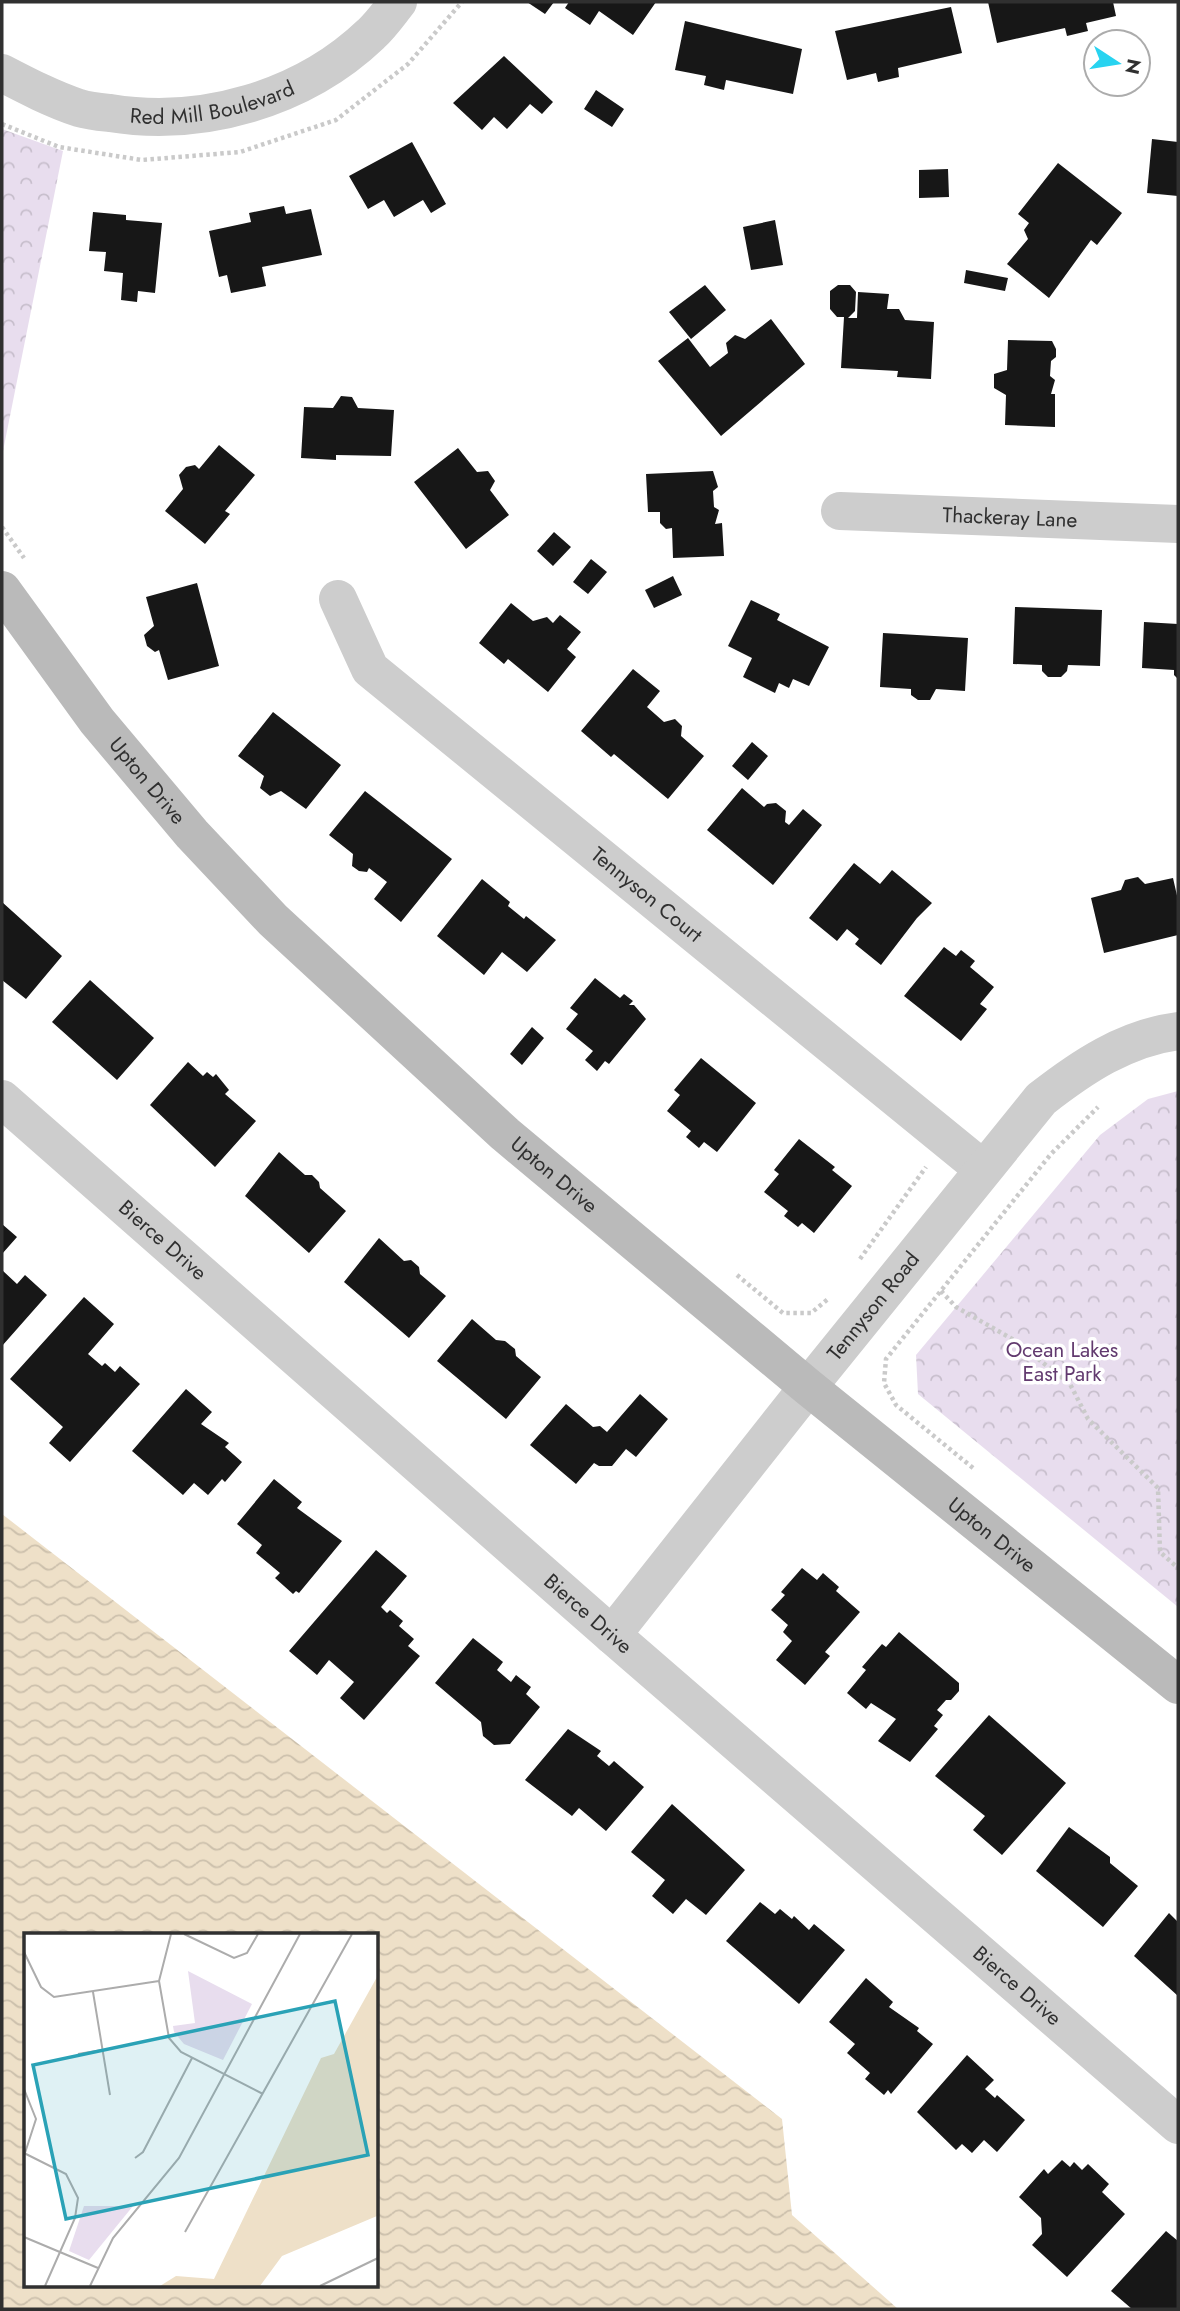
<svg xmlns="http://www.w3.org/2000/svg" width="1180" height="2311" viewBox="0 0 1180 2311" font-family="Jost,sans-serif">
  <defs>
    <pattern id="forest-crowns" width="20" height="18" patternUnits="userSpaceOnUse" patternTransform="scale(1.75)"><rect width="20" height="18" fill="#e8ddee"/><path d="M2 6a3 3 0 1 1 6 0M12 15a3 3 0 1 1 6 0" fill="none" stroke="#c7becc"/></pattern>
    <pattern id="water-waves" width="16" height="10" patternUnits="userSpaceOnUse" patternTransform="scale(1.75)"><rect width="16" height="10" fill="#eee0c8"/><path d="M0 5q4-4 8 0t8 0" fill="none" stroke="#ccc0ac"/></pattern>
  </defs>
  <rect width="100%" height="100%" fill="#fff"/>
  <!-- forest -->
  <path fill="url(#forest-crowns)" d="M2,129L63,151L2,456Z
    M1178,1091V1607L918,1394L916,1355L1100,1135L1148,1099Z"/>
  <!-- water -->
  <path fill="url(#water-waves)" fill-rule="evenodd" d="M2,1514L782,2119L792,2215L898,2309H2ZM26,1935H376V2285H26Z"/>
  <!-- building -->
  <path fill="#171717" d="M527,2H554L545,14Z
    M569,2H656L633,35L599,11L590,25L565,8Z
    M988,2H1113L1116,16L1086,23L1088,31L1067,36L1065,28L997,43Z
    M951,7L962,53L898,68L899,77L878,82L876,73L847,80L835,31Z
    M685,21L802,49L793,94L726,80L724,90L704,85L706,76L675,70Z
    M504,56L553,102L542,114L530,104L507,129L494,117L482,130L453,103Z
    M596,90L624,109L612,127L584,109Z
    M1152,139L1178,142V196L1147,193Z
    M412,142L446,204L431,213L423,200L394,217L384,200L368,209L349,176Z
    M1058,163L1122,213L1097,245L1091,240L1049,298L1007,264L1028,239L1024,230L1029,223L1018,214Z
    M948,169L949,197L919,198V170Z
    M284,206L286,214L311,209L322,255L262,267L266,286L231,293L227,275L219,277L209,231L251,222L249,213Z
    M93,212L126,215V220L162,223L155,293L138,291L137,302L121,300L123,273L104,271L106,252L89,251Z
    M775,220L783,265L751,270L743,227Z
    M966,270L1008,278L1005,291L964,283Z
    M705,285L726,310L691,339L669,312Z
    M838,285H850L856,292L855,311L848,318H857L858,292L889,294L887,309H899L905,320L934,322L931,379L897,377L898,371L841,368L844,317H837L830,309V291Z
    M771,319L805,364L721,436L658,361L688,338L710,367L728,353L726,343L735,335L745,339Z
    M1008,340L1052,341L1056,349V357L1051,361L1050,376L1055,380L1051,394H1055V427L1005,425L1006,395L994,388V374L1007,370Z
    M341,396L352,397L358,408L394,410L391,456L336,455V460L301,458L304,407L333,408Z
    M219,445L255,475L225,511L230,514L205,544L165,511L183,489L179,475L186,467L195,465L199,469Z
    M458,448L477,472L488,471L495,481L490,490L509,515L466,549L414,482Z
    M713,471L718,487L713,491L714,507L719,510L715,524L722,523L724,556L673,558L672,528L666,529L660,523V512H648L646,474Z
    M554,532L571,547L553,566L537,551Z
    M591,559L607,572L588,594L573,582Z
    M673,576L682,595L654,608L645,590Z
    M197,583L219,666L168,680L159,650L155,652L147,646L144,635L154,626L146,597Z
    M751,600L780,614L777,620L829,647L809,686L793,679L789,688L779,683L775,693L743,677L752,658L728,646Z
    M511,603L533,621L547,617L553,623L560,615L581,632L567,649L576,657L548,692L508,659L504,664L479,643Z
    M1015,607L1102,610L1100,666L1068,665L1067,671L1061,677H1048L1042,671V665L1013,664Z
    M1144,622L1178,624V679L1174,675V670L1142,668Z
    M883,633L968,638L965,691L936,689L930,700H918L911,695V689L880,687Z
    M633,669L660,691L647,707L664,722L675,719L682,726L681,736L704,756L668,799L614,754L611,757L581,731Z
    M273,712L341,765L306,809L281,791L270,796L260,788L264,776L238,756Z
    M752,742L768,756L748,780L732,766Z
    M742,788L764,807L767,804L776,803L786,811L785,822L789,825L803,809L822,825L773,885L707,830Z
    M365,791L452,859L401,922L374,899L387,882L369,868L367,872L359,871L352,866L353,854L329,835Z
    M854,863L880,884L892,870L932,903L917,918L881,965L855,944L859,939L847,929L837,941L809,918Z
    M1138,877L1145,884L1173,878L1178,900V935L1104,953L1091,898L1121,890L1125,880Z
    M482,879L510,902L508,906L524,919L526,916L556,940L527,972L502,952L484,975L437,936Z
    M2,902L62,956L26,999L2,980Z
    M944,947L956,956L961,950L975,961L970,967L994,987L980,1004L987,1009L961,1041L904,996Z
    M595,978L620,998L624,994L633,1001L629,1005H634L646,1019L609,1064L605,1061L597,1071L585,1060L593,1051L566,1029L578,1014L570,1008Z
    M90,980L154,1038L117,1080L52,1022Z
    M532,1027L544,1038L522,1065L510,1054Z
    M701,1058L756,1103L717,1152L704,1142L699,1148L686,1137L691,1131L667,1111L680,1095L674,1090Z
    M188,1062L203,1076L207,1072L213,1077L216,1074L229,1090L225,1094L256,1121L215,1167L150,1105Z
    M799,1139L835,1167L832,1170L852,1186L814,1233L802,1223L798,1227L784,1216L788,1211L764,1192L779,1174L774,1170Z
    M279,1152L305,1175H312L319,1182L320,1188L346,1211L309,1253L245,1196Z
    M2,1224L17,1237L2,1254Z
    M379,1238L404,1261L411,1260L419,1267L420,1274L446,1296L409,1338L344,1282Z
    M2,1270L17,1284L25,1275L47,1295L2,1346Z
    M84,1297L114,1324L88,1354L102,1366L105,1363L115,1372L120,1366L140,1384L70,1462L49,1443L63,1427L10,1379Z
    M472,1319L496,1340L505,1341L515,1349L516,1356L541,1377L506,1419L437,1361Z
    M186,1389L212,1412L201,1424L229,1443L225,1447L242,1462L225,1482L222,1479L208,1495L194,1483L183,1495L132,1451Z
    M640,1394L668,1419L636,1457L626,1449L612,1466H599L594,1463L576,1484L530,1445L566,1404L593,1427L600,1426L607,1432Z
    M274,1479L302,1502L297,1508L342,1541L299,1593L296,1591L293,1594L275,1578L280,1573L256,1553L262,1545L237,1524Z
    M376,1550L407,1576L381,1607L387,1613L390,1610L403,1621L399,1626L414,1639L408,1646L420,1656L364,1720L340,1698L354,1682L329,1660L317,1675L289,1651Z
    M802,1568L817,1580L823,1573L839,1587L836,1591L860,1612L825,1652L830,1656L805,1685L776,1660L792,1641L783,1632L788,1625L771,1610L785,1595L781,1592Z
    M899,1632L959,1683V1691L951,1700H946L937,1710L943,1715L934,1726L938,1729L910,1762L878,1741L896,1719L871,1703L866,1709L847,1693L866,1670L862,1667L882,1644L886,1647Z
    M473,1638L503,1662L497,1670L511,1682L516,1675L531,1687L526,1694L540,1707L510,1744L494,1745L483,1736L481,1722L435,1683Z
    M989,1715L1066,1783L1002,1855L973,1830L985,1816L935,1776Z
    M568,1729L601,1751L597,1756L609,1766L614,1761L644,1787L606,1831L579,1808L572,1816L525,1780Z
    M672,1804L745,1870L706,1915L686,1899L673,1914L652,1896L665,1880L631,1852Z
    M1069,1827L1110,1857V1863L1138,1886L1103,1927L1036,1871Z
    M760,1902L775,1914L780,1909L792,1919L794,1916L809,1930L814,1924L845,1950L799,2004L726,1941Z
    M1169,1913L1178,1922V1996L1134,1956Z
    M866,1978L893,2002L889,2007L919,2028L917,2031L933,2044L891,2094L888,2090L884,2095L865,2079L870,2073L847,2053L855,2044L829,2022Z
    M967,2055L994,2080L985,2089L995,2098L997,2095L1025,2120L997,2152L984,2140L972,2153L962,2144L956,2150L917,2112Z
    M1062,2160L1070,2167L1074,2162L1082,2170L1088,2164L1109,2184L1102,2192L1125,2214L1067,2277L1032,2245L1042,2234L1041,2218L1019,2197L1044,2169L1048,2174Z
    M1166,2231L1178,2241V2309H1132L1111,2291Z"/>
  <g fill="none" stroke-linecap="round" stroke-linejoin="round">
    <!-- path -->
    <path stroke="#cacaca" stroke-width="4.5" stroke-dasharray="3.5 3.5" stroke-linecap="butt" d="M2,124L59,147L142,160L240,152L336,120L408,64L462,2
      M2,527L24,558
      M860,1259L926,1167
      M737,1275L783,1313H811L828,1299
      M941,1291L956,1307L1014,1340L1070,1384L1088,1419L1158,1488L1160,1552L1178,1568
      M973,1468L896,1405L884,1383L886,1359L1051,1154L1098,1107"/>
    <!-- minor -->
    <g stroke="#cdcdcd" stroke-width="38">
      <path id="s1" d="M840,511L1178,524"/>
      <path id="s2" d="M338,599L370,669L983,1169"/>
      <path id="s3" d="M2,1099L612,1635L1178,2125"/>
      <path id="s4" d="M612,1635L808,1387L1041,1099C1082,1067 1125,1038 1178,1031"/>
    </g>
    <!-- tertiary -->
    <path stroke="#cdcdcd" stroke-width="38" id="s5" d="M2,73C27,86 52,99 79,108C89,111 100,112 110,113C202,128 303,99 371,34C381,25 390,12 398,2"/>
    <!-- secondary -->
    <path stroke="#bababa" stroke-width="38" id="s6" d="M2,590L97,721L192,834L273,920L505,1134L808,1387L1178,1685"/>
  </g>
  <g text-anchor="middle" stroke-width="7" stroke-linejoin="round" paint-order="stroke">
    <!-- street labels -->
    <g font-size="21" fill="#303030" stroke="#fff">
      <text dy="7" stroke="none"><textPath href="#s5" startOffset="220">Red Mill Boulevard</textPath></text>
      <text dy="7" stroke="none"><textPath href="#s1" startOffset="170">Thackeray Lane</textPath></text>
      <text dy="7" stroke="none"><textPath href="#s6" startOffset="240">Upton Drive</textPath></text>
      <text dy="7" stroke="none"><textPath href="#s2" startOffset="434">Tennyson Court</textPath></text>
      <text dy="7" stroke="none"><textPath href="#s6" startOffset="807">Upton Drive</textPath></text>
      <text dy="7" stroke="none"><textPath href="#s3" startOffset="214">Bierce Drive</textPath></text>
      <text dy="7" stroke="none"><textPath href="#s4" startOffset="420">Tennyson Road</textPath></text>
      <text dy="7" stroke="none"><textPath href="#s6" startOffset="1374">Upton Drive</textPath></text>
      <text dy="7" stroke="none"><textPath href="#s3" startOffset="780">Bierce Drive</textPath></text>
      <text dy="7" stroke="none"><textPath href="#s3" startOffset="1348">Bierce Drive</textPath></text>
    </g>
    <!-- park labels -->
    <g font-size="21" fill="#623a6f" stroke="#fff">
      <text x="1062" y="1357">Ocean Lakes<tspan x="1062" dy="24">East Park</tspan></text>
    </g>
  </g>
  <!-- overview -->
  <g transform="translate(24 1933)">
    <rect width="354" height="354" fill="#fff"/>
    <path d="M164,38L228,71L199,127L160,111L150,99L149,93L171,90ZM60,273H109L65,327L45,318Z" fill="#e8ddee"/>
    <path d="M353,44V283L258,323L236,353H136L152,343L190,346L297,125L310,121Z" fill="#eee0c8"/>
    <path fill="none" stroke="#acacac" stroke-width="2" d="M147,1L135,48L145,105L157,119L239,161M160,1L210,25L223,20L234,1M0,19L17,54L30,64L135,48M69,59L86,162M54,121L78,117M0,156L12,186L1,220M0,220L42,241L54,265L51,285L21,353M111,225L119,219L168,125M161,299L328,1M0,304L74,335M66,353L89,305L155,225L276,1M296,353L354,325"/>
    <path fill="#2aa2b6" fill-opacity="0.15" stroke="#2aa2b6" stroke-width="3.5" d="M311,68L344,222L42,286L9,132Z"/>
    <rect width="354" height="354" fill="none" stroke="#303030" stroke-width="3.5"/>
  </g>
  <!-- border -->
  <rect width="1180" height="2311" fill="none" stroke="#303030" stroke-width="7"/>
  <!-- north arrow -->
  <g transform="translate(1117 63) rotate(102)"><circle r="33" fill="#ffffff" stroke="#acacac" stroke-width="2"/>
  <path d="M0-5L12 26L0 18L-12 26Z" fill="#28d3f0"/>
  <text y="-10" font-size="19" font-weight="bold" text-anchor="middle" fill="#303030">N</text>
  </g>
</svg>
